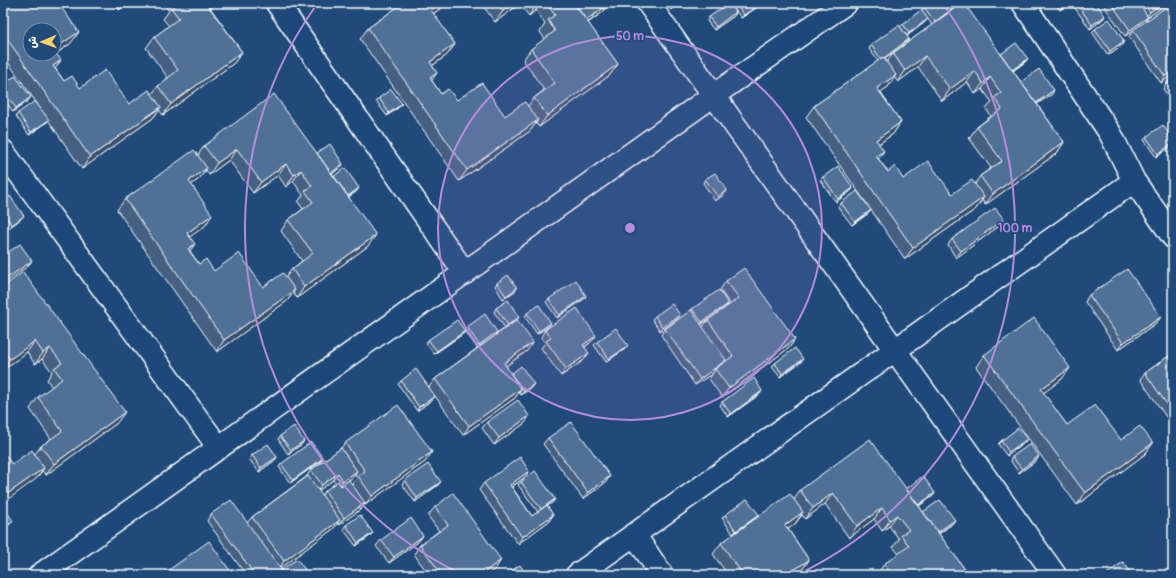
<svg xmlns="http://www.w3.org/2000/svg" width="1176" height="578" viewBox="0 0 1176 578" font-family="Pangolin,'Playpen Sans Arabic',sans-serif">
  <rect width="100%" height="100%" fill="#1f4a7a"/>
  <filter id="ink" filterUnits="userSpaceOnUse"><feTurbulence type="fractalNoise" baseFrequency=".025" numOctaves="2"/><feDisplacementMap in="SourceGraphic" scale="8" xChannelSelector="R" yChannelSelector="G"/><feConvolveMatrix kernelMatrix="1 2 1 2 8 2 1 2 1" color-interpolation-filters="sRGB"/></filter>
  <g filter="url(#ink)">
    <g fill="none" stroke-linecap="round" stroke-linejoin="round">
      <defs>
        <path id="minor" d="M277,3L465,273
          M648,3L1055,575
          M1023,3L1110,133L1134,181L1173,237
          M3,151L219,448
          M634,534L662,575
          M40,575L714,95L846,3
          M577,575L1134,181"/>
      </defs>
      <!-- minor casing -->
      <use href="#minor" stroke="#fff" stroke-width="25"/>
      <!-- minor -->
      <use href="#minor" stroke="#1f4a7a" stroke-width="22"/>
    </g>
    <!-- wall -->
    <path fill="#456182" stroke="#fff" fill-rule="evenodd" d="M114,3H128L119,10Z
      M163,3H213L209,6L242,52L234,63L163,115L159,110L153,118L82,169L48,120L46,123L29,135L16,116L18,113L38,105L3,55V7L71,43L56,54L55,68L64,81L80,88L129,104L152,94L158,86L168,78L146,48L154,37L169,26L163,19L169,11Z
      M401,3H441V8L433,14L455,44L447,55L432,66V81L441,94L457,100L505,116L528,106L534,98L544,90L523,60L531,49L545,39L540,32L545,24L536,10L529,16L520,4L495,22L481,3H606L608,5L603,12L588,23L618,64L610,75L539,127L536,123L530,131L459,181L360,39L368,28L402,4Z
      M667,3H681L671,10Z
      M730,3H761L759,6L741,18Z
      M1054,3H1070L1060,10Z
      M1102,3H1168L1148,17L1144,23L1173,3V74L1161,83L1129,37L1133,30L1125,36Z
      M1077,4L1105,16L1103,19L1090,29L1075,8Z
      M924,7L953,8L951,11L1001,54L1028,59L1025,62L1013,71L1021,82L1052,94L1037,104L1064,142L1057,153L985,205L982,200L976,209L905,259L871,210L869,213L852,225L838,207L841,203L869,207L806,117L814,106L878,61L869,49L871,45L909,39L906,43L885,59L887,62L893,53L932,25L928,19L925,22L907,36L900,27L903,24L922,10ZM918,67L942,101L967,82L975,94L982,89L992,102L986,109L991,116L977,127L969,138L991,168L980,176L975,184L952,194L903,179L888,172L878,158L879,144L893,134L901,122L880,92L888,87L894,77L898,82Z
      M736,12L734,16L714,30L707,21L709,17Z
      M1095,29L1124,41L1122,45L1108,55L1092,32Z
      M1173,78V103L1163,89L1167,82Z
      M3,85L28,101L13,112L3,97Z
      M379,98L399,107L387,116L376,101Z
      M1146,137L1172,146L1156,157L1144,140Z
      M204,146L317,153L343,164L341,167L332,174L334,176L357,191L349,197L368,246L297,298L293,293L287,301L217,352L117,210L125,199L198,155ZM229,160L253,193L278,175L286,187L293,181L303,195L298,202L303,209L288,220L281,231L302,261L292,269L286,277L263,287L214,271L199,264L190,251V236L205,226L191,185L199,179L206,170L209,175Z
      M1173,153V159L1171,156Z
      M823,177L853,188L851,191L836,202L820,180Z
      M705,179L727,190L725,194L715,201L703,183Z
      M3,201L24,216L21,219L9,228L3,219Z
      M999,226L956,258L948,245L952,239Z
      M726,281L795,339L789,348L722,397L709,379L713,373L695,385L661,335L665,329L690,311L692,309L728,304L726,307L701,325L703,327L708,320L730,304L720,290Z
      M497,283L515,291L503,299L495,286Z
      M3,287L117,423L46,475L42,471L36,479L12,464L35,454L41,446L51,439L30,409L38,397L52,387L47,380L52,372L42,359L35,364L27,352L3,370Z
      M1089,295L1161,317L1156,323L1118,350L1085,302Z
      M586,296L584,299L557,318L546,302L549,299Z
      M496,308L517,320L527,351L506,366L511,374L531,388L521,395L519,392L515,398L463,435L435,396L433,399L417,411L398,384L401,381L429,387L435,379L505,328L494,312Z
      M527,313L551,323L549,326L537,334L525,317Z
      M680,315L678,318L660,331L652,319L655,316Z
      M467,327L497,332L477,348L465,331L463,334L434,354L426,343L428,340L465,330Z
      M545,330L591,342L585,347L584,360L561,376L541,348L545,343L541,337Z
      M597,342L625,349L606,362L594,345Z
      M1173,353V423L1171,424L1140,379L1145,373Z
      M984,355L1062,379L1043,393L1067,425L1121,440L1153,443L1145,454L1077,505L976,367Z
      M801,362L780,377L772,367L775,363Z
      M760,394L728,417L720,405L722,402Z
      M487,422L525,423L494,445L482,428Z
      M280,436L302,444L288,454L278,439Z
      M548,438L610,476L605,483L583,499L543,444Z
      M1001,441L1024,443L1007,456L998,444Z
      M345,443L426,461L365,505V504L361,509L339,525L338,523L333,529L280,568L281,570L309,575H246L207,521L211,514L247,523L252,517L306,477L311,470L341,448ZM355,475L357,478L352,484L341,486L353,477ZM333,480L336,483L325,491L322,495L318,491Z
      M252,455L277,457L275,460L259,472L249,459Z
      M1012,457L1037,460L1019,473L1010,460Z
      M323,458L321,461L290,483L279,467L281,464Z
      M525,477L512,487L532,516L538,512L518,485L521,482L553,502L547,506L553,515L549,521L518,544L479,490L484,483Z
      M405,480L438,485L415,502L402,484Z
      M906,489L935,493L933,496L919,506L923,512L952,524L939,534L969,575H877L884,564L899,554L893,547L899,539L889,526L882,531L874,519L849,538L825,504L805,519L802,515L795,524L788,529L809,560L801,571L795,575H728L713,554L721,543L794,500L800,490Z
      M435,507L501,560L495,569L487,575H429L414,554L420,545L439,531L428,516Z
      M725,515H759L756,518L733,534L722,518Z
      M346,525L373,533L370,536L356,546L343,529Z
      M423,536L418,542L389,563L376,546L381,540Z"/>
    <!-- shaded-wall -->
    <path fill="#384f6a" stroke="#fff" d="M124,3H128L119,10Z
      M441,3H445L441,8L423,21L431,10Z
      M514,3H521L520,4L495,22L503,11Z
      M538,3H541L536,10L529,16L536,4Z
      M678,3H681L671,10L674,6Z
      M761,3L759,6L741,18L744,15Z
      M1068,3H1070L1060,10L1062,7Z
      M1163,3H1168L1145,19L1150,12Z
      M608,5L603,12L581,27L586,21Z
      M953,8L950,12L932,25L935,22Z
      M736,12L734,16L714,30L716,27Z
      M1105,16L1103,19L1090,29L1092,25Z
      M1148,17L1144,23L1125,36L1130,30Z
      M928,19L925,22L907,36L909,33Z
      M79,32L71,43L45,61L54,54V49Z
      M909,39L906,43L879,63L881,60Z
      M1124,41L1122,45L1108,55L1110,51Z
      M455,44L447,55L422,73L430,62Z
      M242,52L234,63L163,115L171,104Z
      M925,56L918,67L898,82L905,71Z
      M1028,59L1025,62L1005,77L1007,74Z
      M61,60L53,72V66Z
      M618,64L610,75L539,127L547,116Z
      M975,71L967,82L942,101L950,89Z
      M1173,71V74L1161,83L1165,76Z
      M437,73L429,84L430,78Z
      M896,75L888,87L870,99L877,88Z
      M990,77L982,89L975,94L983,83Z
      M1054,90L1052,94L1030,109L1033,106Z
      M31,97L28,101L13,112L16,108Z
      M402,104L399,107L387,116L389,113Z
      M161,107L153,118L82,169L90,157Z
      M49,120L46,123L29,135L31,132Z
      M538,120L530,131L459,181L467,170Z
      M901,122L893,134L868,151L876,140Z
      M1064,142L1057,153L985,205L993,194Z
      M1173,143L1172,146L1156,157L1158,154Z
      M237,149L229,160L209,175L217,163Z
      M884,151L876,162V156Z
      M286,164L278,175L253,193L261,182Z
      M343,164L341,167L324,180L326,177Z
      M207,168L199,179L181,192L189,181Z
      M301,170L293,181L286,187L294,175Z
      M359,188L357,191L340,203L343,200Z
      M853,188L851,191L836,202L838,199Z
      M727,190L725,194L715,201L718,197Z
      M984,197L976,209L905,259L913,248Z
      M871,210L869,213L852,225L855,222Z
      M212,215L205,226L180,244L187,233Z
      M1004,219L999,226L956,258L961,251Z
      M376,235L368,246L297,298L304,287Z
      M195,244L187,255L188,249Z
      M32,261L27,267L3,284V281Z
      M517,288L515,291L503,299L506,296Z
      M295,290L287,301L217,352L224,340Z
      M586,296L584,299L557,318L559,315Z
      M728,304L726,307L699,326L702,322Z
      M680,315L678,318L660,331L662,327Z
      M519,317L517,320L505,328L508,325Z
      M1161,317L1156,323L1118,350L1123,343Z
      M551,323L549,326L537,334L539,331Z
      M465,331L463,334L434,354L437,351Z
      M497,332L495,336L477,348L479,345Z
      M596,336L591,342L579,351L583,345Z
      M795,339L789,348L722,397L729,388Z
      M35,341L27,352L3,370L10,359Z
      M533,342L527,351L497,372L504,363Z
      M628,346L625,349L606,362L609,359Z
      M50,348L42,359L35,364L43,353Z
      M589,353L584,360L561,376L566,369Z
      M803,359L801,362L780,377L782,374Z
      M726,360L722,367L715,369L713,373L695,385L700,379Z
      M1070,368L1062,379L1033,401L1041,389Z
      M534,384L531,388L521,395L524,391Z
      M521,389L515,398L463,435L469,426Z
      M762,391L760,394L728,417L731,414Z
      M435,396L433,399L417,411L419,407Z
      M125,412L117,423L46,475L54,464Z
      M529,416L525,423L494,445L499,438Z
      M1027,439L1024,443L1007,456L1009,452Z
      M304,441L302,444L288,454L291,450Z
      M1153,443L1145,454L1077,505L1085,493Z
      M432,452L426,461L365,505L372,496Z
      M1039,456L1037,460L1019,473L1022,469Z
      M277,457L275,460L259,472L261,468Z
      M323,458L321,461L290,483L293,480Z
      M44,468L36,479L3,503V497Z
      M357,471L353,477L339,487L343,481Z
      M529,471L525,477L506,491L510,485Z
      M338,473L333,480L317,492L322,485Z
      M610,476L605,483L583,499L588,493Z
      M441,482L438,485L415,502L417,498Z
      M833,493L825,504L805,519L813,508Z
      M935,493L933,496L912,511L915,508Z
      M555,499L553,502L538,513L541,509Z
      M365,503L361,509L339,525L344,518Z
      M882,508L874,519L849,538L857,526Z
      M803,512L795,524L777,537L785,525Z
      M553,515L549,521L518,544L522,537Z
      M759,515L756,518L733,534L736,531Z
      M897,515L889,526L882,531L890,520Z
      M340,520L333,529L278,570L284,561Z
      M955,520L952,524L931,539L933,536Z
      M13,521L10,524L3,529V528Z
      M373,533L370,536L356,546L358,543Z
      M423,536L418,542L389,563L394,557Z
      M501,560L495,569L487,575H481Z
      M809,560L801,571L795,575H786Z"/>
    <!-- building -->
    <path fill="#507197" stroke="#fff" d="M9,3H58L79,32L54,49V30H30V54H54V51L61,60L53,66L64,81L72,76L80,88L105,70L129,104L149,90L161,107L90,157L3,33V7Z
      M178,3H206L242,52L171,104L158,86L178,70L154,37L179,18L171,8Z
      M403,3H441L431,10L455,44L430,62L437,73L430,78L441,94L448,89L457,100L482,83L505,116L525,102L538,120L467,170L368,28Z
      M497,3H514L503,11Z
      M546,3H574L618,64L547,116L534,98L555,83L531,49L555,31L548,20L555,15Z
      M574,3H606L608,5L586,20Z
      M671,3H678L674,6Z
      M729,3H730L736,12L716,27L709,17Z
      M735,3H761L744,15Z
      M930,3H948L953,8L935,22L924,7Z
      M962,3H964L1064,142L993,194L980,176L1002,161L977,127L1002,109L994,98L1001,93L990,77L983,83L975,71L950,89L925,56L905,71L893,53Z
      M1059,3H1068L1062,7Z
      M1079,3H1096L1105,16L1092,25L1077,4Z
      M1111,3H1139L1148,17L1130,30Z
      M1144,3H1163L1150,12Z
      M1172,3H1173V71L1165,76L1133,30Z
      M921,10L928,19L909,33L903,24Z
      M1109,19L1124,41L1110,51L1095,29Z
      M899,25L909,39L884,58L883,57L881,59L871,45Z
      M1016,43L1028,59L1012,70L1001,54Z
      M883,57L896,75L877,88L901,122L876,140L884,151L876,156L888,172L895,166L903,179L928,161L952,194L972,180L984,197L913,248L814,106Z
      M1039,69L1054,90L1036,103L1021,82Z
      M15,76L31,97L16,108L3,91V85Z
      M1173,78V90L1167,82Z
      M391,89L402,104L389,113L379,98Z
      M274,94L376,235L304,287L292,269L313,253L288,220L313,202L305,191L312,186L301,170L294,175L286,164L261,182L237,149L217,163L204,146Z
      M35,101L49,120L31,132L18,113Z
      M1163,125L1173,140V143L1158,154L1146,137Z
      M330,144L343,164L331,173L317,153Z
      M194,150L207,168L189,181L212,215L187,233L195,244L188,249L199,264L206,259L214,271L239,253L263,287L283,273L295,290L224,340L125,199Z
      M838,166L853,188L838,199L823,177Z
      M345,168L359,188L348,196L334,176Z
      M715,173L727,190L718,197L705,179Z
      M857,191L871,210L855,222L841,203Z
      M10,196L24,216L12,225L3,212V201Z
      M995,208L1004,219L961,251L952,239Z
      M20,244L32,261L3,281V256Z
      M744,268L795,339L729,388L715,369L733,356L708,320L739,298L726,281Z
      M1127,269L1161,317L1123,343L1089,295Z
      M23,272L125,412L54,464L41,446L62,431L38,397L62,379L54,368L62,363L50,348L43,353L35,341L10,359L3,350V287Z
      M508,275L517,288L506,296L497,283Z
      M576,280L586,296L559,315L549,299Z
      M719,290L728,304L702,322L692,309Z
      M508,300L519,317L508,325L496,308Z
      M672,304L680,315L662,327L655,316Z
      M539,305L551,323L539,331L527,313Z
      M577,308L596,336L583,345L589,353L566,369L546,341L551,338L545,330Z
      M691,310L726,360L700,379L665,329Z
      M485,314L497,332L479,345L467,327Z
      M1034,318L1070,368L1041,389L1067,425L1095,405L1121,440L1140,426L1153,443L1085,493L984,355Z
      M457,320L465,331L437,351L428,340Z
      M517,320L533,342L504,363L521,389L469,426L435,379Z
      M616,328L628,346L609,359L597,342Z
      M795,348L803,359L782,374L775,363Z
      M1173,353V413L1145,373Z
      M521,366L534,384L524,391L511,374Z
      M416,369L435,396L419,407L401,381Z
      M754,378L762,391L731,414L722,402Z
      M518,400L529,416L499,438L487,422Z
      M398,405L432,452L372,496L358,476L365,471L345,443Z
      M571,422L610,476L588,493L548,438Z
      M294,426L304,441L291,450L280,436Z
      M1018,428L1027,439L1009,452L1001,441Z
      M870,439L969,575H892L884,564L909,546L901,535L909,530L897,515L890,520L882,508L857,526L833,493L813,508L800,490Z
      M311,442L323,458L293,480L281,464Z
      M268,444L277,457L261,468L252,455Z
      M1030,444L1039,456L1022,469L1012,457Z
      M341,448L357,471L343,481L338,473L322,485L311,470Z
      M32,450L44,468L3,497V452L12,464Z
      M520,457L529,471L510,485L532,516L547,505L553,515L522,537L484,483Z
      M428,464L441,482L417,498L405,480Z
      M535,471L555,499L541,509L521,482Z
      M308,476L340,520L284,561L252,517Z
      M923,476L935,493L918,505L906,489Z
      M349,480L365,503L344,518L325,491L338,481L341,486Z
      M453,493L501,560L481,575H442L420,545L448,525L435,507Z
      M790,494L803,512L785,525L809,560L786,575H743L721,543Z
      M747,499L759,515L736,531L725,515Z
      M231,500L285,575H255L211,514Z
      M940,500L955,520L938,532L923,512Z
      M5,509L13,521L3,528V510Z
      M360,515L373,533L358,543L346,525Z
      M411,518L423,536L394,557L381,540Z
      M209,541L233,575H162Z
      M297,559L309,575H285L281,570Z
      M1123,562L1133,575H1105Z
      M520,565L526,574L524,575H505Z"/>
  </g>
  <!-- distance rings -->
  <circle cx="630" cy="228" r="192" fill="#b68bdc" fill-opacity=".12"/>
  <g fill="none" stroke="#b68bdc" stroke-width="2">
    <circle cx="630" cy="228" r="192"/>
    <path d="M461 574A385 385 0 0 1 317 4M943 4A385 385 0 0 1 799 574"/>
  </g>
  <circle cx="630" cy="228" r="6" fill="#b68bdc" stroke="#1f4a7a" stroke-width="2"/>
  <g font-size="12" text-anchor="middle" font-weight="bold" fill="#b68bdc" stroke="#1f4a7a" stroke-width="3.5" stroke-linejoin="round" paint-order="stroke">
    <text x="630" y="40">50 m</text>
    <text x="1015" y="232">100 m</text>
  </g>
  <!-- margin -->
  <rect width="1176" height="578" fill="none" stroke="#1f4a7a" stroke-width="16"/>
  <rect x="8" y="8" width="1160" height="562" fill="none" stroke="#fff" stroke-width="1.5" filter="url(#ink)"/>
  <!-- north arrow -->
  <g transform="translate(42 42) rotate(268)"><circle r="19" fill="#1f4a7a" stroke="#7992af"/>
  <path d="M0-3L7 15L0 10L-7 15Z" fill="#ffd166"/>
  <text y="-6" font-size="11" font-weight="bold" text-anchor="middle" fill="#ffffff">ش</text>
  </g>
</svg>
